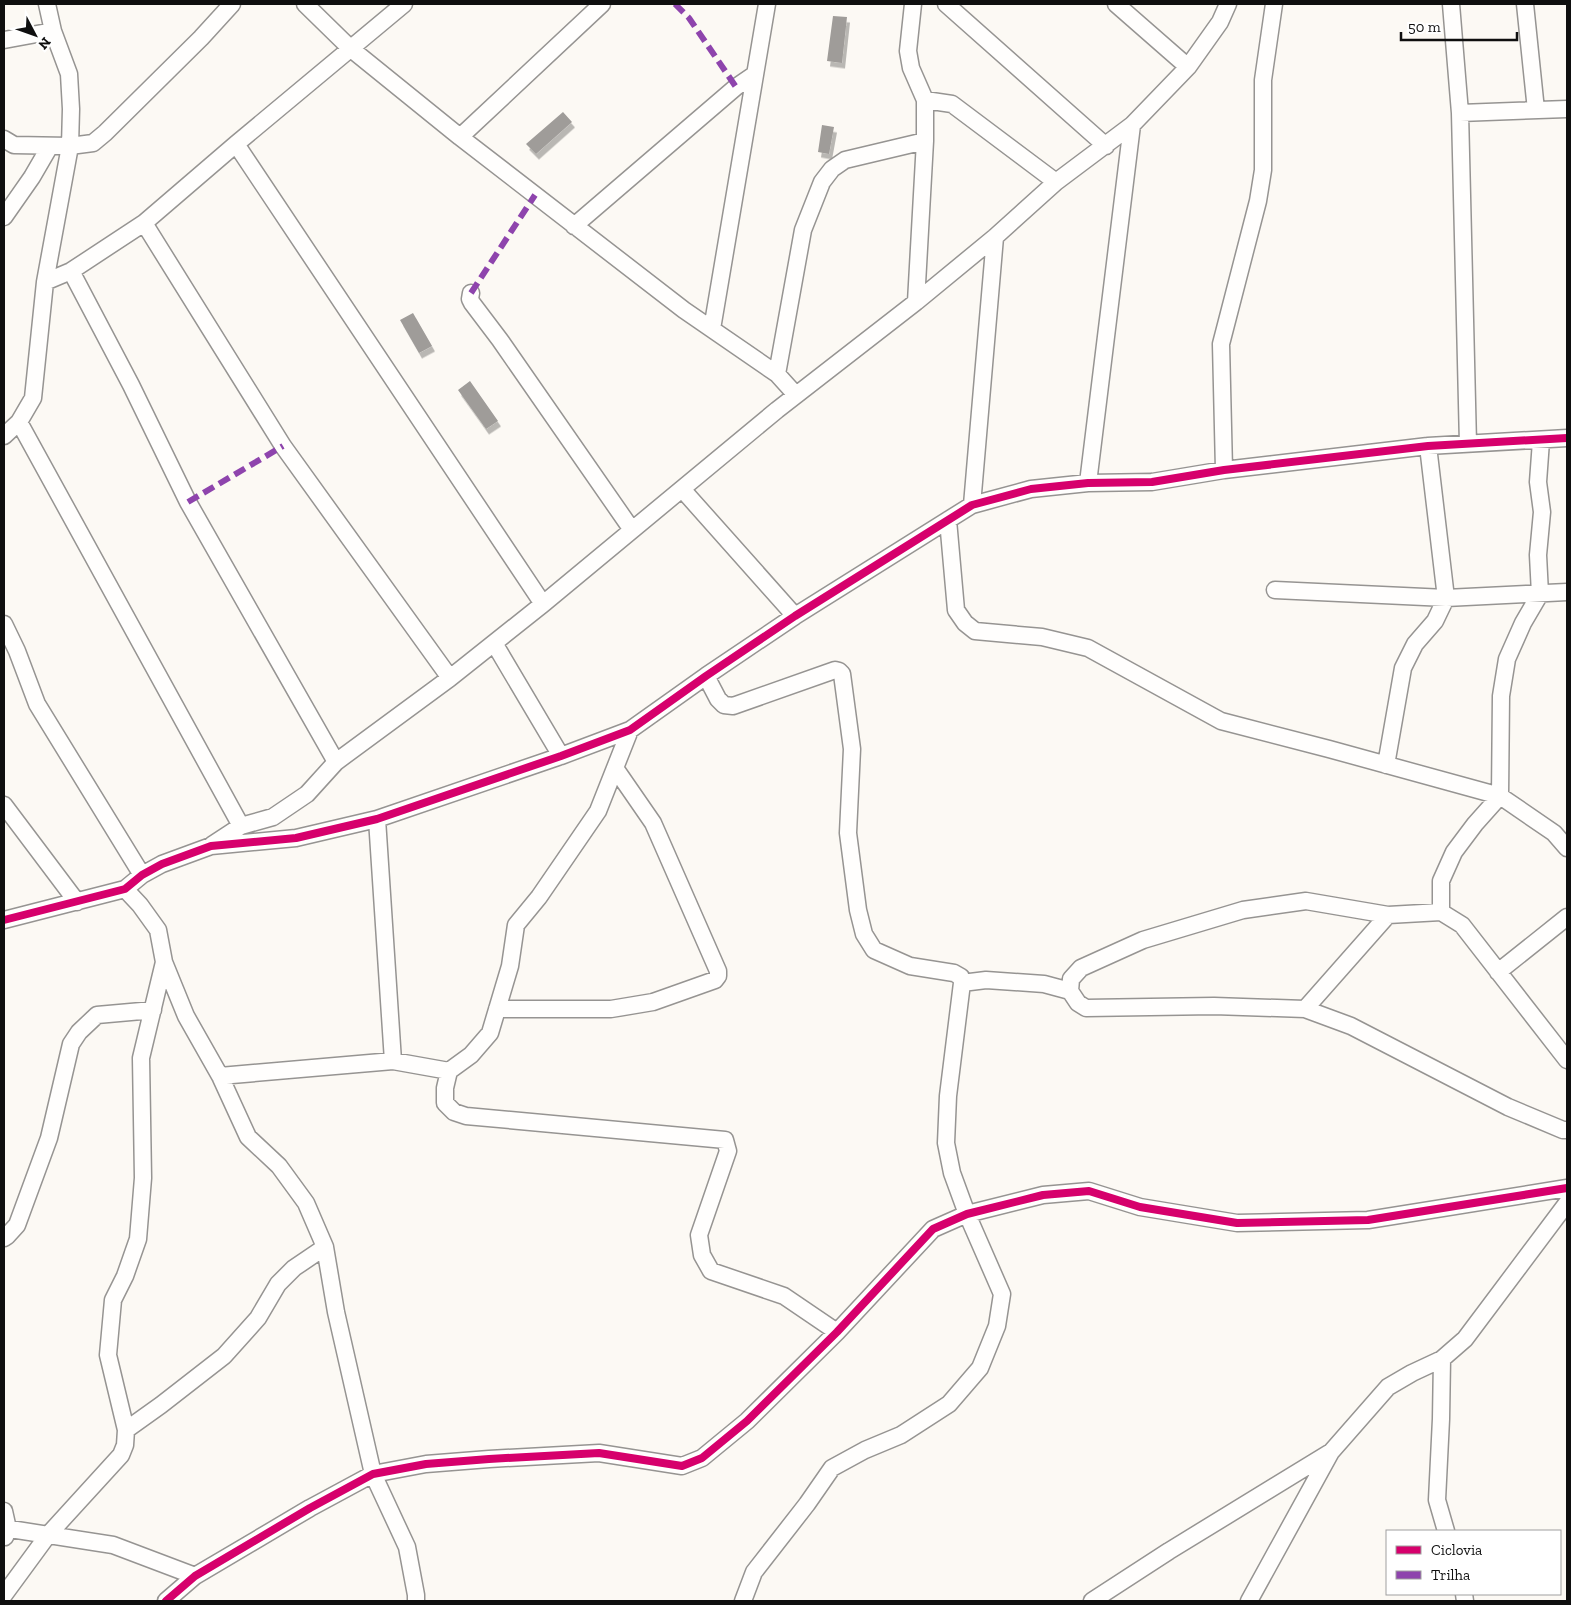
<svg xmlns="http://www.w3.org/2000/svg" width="1571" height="1605" viewBox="0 0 1571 1605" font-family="'Zilla Slab',serif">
  <defs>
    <filter id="shadow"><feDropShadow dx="3" dy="5.5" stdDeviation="0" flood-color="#0004"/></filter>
  </defs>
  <rect width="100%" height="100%" fill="#fcf9f4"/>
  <!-- building -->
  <path fill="#9f9c99" filter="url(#shadow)" d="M833,16L847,17L842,63L827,61Z
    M563,112L572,122L536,154L526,144Z
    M822,125L834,127L829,154L818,152Z
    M413,313L432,346L419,353L400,320Z
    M470,381L498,421L486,429L458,390Z"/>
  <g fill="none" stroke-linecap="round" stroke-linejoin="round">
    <defs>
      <path id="minor" d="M305,4L350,48L460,137L684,310L777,374L796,395
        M913,4L908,51L911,68L925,100V141L916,302
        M946,4L1106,146
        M1116,4L1188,67
        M1451,4L1460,113L1468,444
        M1525,4L1536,110
        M4,40L53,31
        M925,100L952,104L1056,182
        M1460,113L1567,109
        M460,137L602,4
        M4,139L14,145L70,146L93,143L105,133L201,38L232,4
        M236,144L543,604
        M4,217L32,177L50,146
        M144,223L283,446L450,678
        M574,226L736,87L755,74
        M71,271L131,385L188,502L336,762
        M45,282L71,271L144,223L236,144L404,4
        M471,293L470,299L472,303L500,340L632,530
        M712,329L767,4
        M777,374L803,230L822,182L832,169L845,160L925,141
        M19,422L241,826
        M4,436L19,422L33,398L45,282L70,146L71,109L69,74L53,31L47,4
        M1224,470L1221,344L1258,201L1263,170V80L1274,4
        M1088,483L1132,125
        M682,489L795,616
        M972,505L995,237
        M948,520L956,610L965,623L975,631L1042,637L1088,648L1221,721L1329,749L1500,796L1554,833L1567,848
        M1275,590L1446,598L1567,592
        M4,624L17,651L37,704L142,875
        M494,643L561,756
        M706,676L718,699L724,705L733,706L835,670L839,671L842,674L852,749L848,833L858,910L864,934L874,950L910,966L954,973L961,977L962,983L948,1096L946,1143L952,1173L967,1214L1002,1294L997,1326L980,1368L949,1404L901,1435L865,1450L832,1468L807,1504L754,1572L743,1601
        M630,730L598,811L539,897L516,925L510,966L490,1033L471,1055L449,1071L445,1088V1103L454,1112L466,1116L725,1140L728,1151L699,1235L702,1255L711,1271L784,1296L837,1332
        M1386,765L1403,668L1415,644L1435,621L1446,598L1428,446
        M4,805L77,902
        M377,819L393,1061
        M212,845L241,826L273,817L307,794L336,762L450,678L543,604L777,410L916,302L995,237L1056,182L1132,125L1188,67L1220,22L1228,4
        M125,889L140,905L158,930L164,962L186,1016L220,1076L248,1137L279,1166L306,1203L325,1247L336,1312L373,1474L407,1547L416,1595V1601
        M1441,912V881L1454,852L1475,824L1500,796L1501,696L1507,659L1523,623L1540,594L1538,555L1542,512L1538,482L1541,441
        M4,920L125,889L142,875L162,864L211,846L296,838L377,819L561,756L630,730L706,676L795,616L972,505L1031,489L1088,483L1152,482L1224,470L1428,446L1567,438
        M1498,972L1567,917
        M962,983L986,980L1044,984L1070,991L1078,1003L1086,1008L1214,1006L1305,1009L1351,1026L1508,1107L1563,1130H1567
        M1070,991L1071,979L1081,968L1143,940L1243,910L1306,901L1388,915L1441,912L1462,925L1567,1060
        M497,1009H611L653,1002L715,980L718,976V971L653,823L615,768
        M1305,1009L1388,915
        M220,1076L393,1061L449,1071
        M4,1238L7,1236L17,1225L49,1138L71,1044L79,1032L97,1015L153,1010
        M1442,1359L1441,1419L1437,1500L1446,1531
        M126,1430L161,1405L224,1356L258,1318L278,1284L294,1268L325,1247
        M4,1511L8,1529L5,1537
        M4,1528L113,1545L195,1576
        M1464,1594L1465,1601
        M4,1595L48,1535L121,1455L125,1445L126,1430L108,1355L113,1300L125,1276L138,1239L143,1178L141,1058L164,962
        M166,1601L195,1576L310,1508L373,1474L426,1464L489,1459L599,1453L682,1466L702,1458L747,1421L837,1332L933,1229L967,1214L1043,1195L1089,1191L1140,1207L1237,1223L1368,1220L1567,1188
        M1092,1601L1169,1551L1329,1453
        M1249,1601L1331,1452L1388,1387L1412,1373L1442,1359L1465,1339L1567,1203"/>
    </defs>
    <!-- minor casing -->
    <use href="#minor" stroke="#969492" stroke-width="19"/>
    <!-- minor -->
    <use href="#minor" stroke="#fffefd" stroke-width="16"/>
    <!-- quiet -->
    <path stroke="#8e44ad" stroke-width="6" stroke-dasharray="12 6" stroke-linecap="butt" d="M675,4L689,18L736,87
      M471,293L535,195
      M188,502L283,446"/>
    <defs>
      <path id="cycleway" d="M4,920L125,889L142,875L162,864L211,846L296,838L377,819L561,756L630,730L706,676L795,616L972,505L1031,489L1088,483L1152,482L1224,470L1428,446L1567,438
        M166,1601L195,1576L310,1508L373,1474L426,1464L489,1459L599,1453L682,1466L702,1458L747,1421L837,1332L933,1229L967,1214L1043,1195L1089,1191L1140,1207L1237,1223L1368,1220L1567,1188"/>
    </defs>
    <!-- cycleway casing -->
    <use href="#cycleway" stroke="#fff" stroke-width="11"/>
    <!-- cycleway -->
    <use href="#cycleway" stroke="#d6006c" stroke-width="8"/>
  </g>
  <!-- border -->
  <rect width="1571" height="1605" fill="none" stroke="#0f0f0f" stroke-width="10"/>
  <!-- legend -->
  <rect x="1386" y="1530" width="175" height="65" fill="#ffffff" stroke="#9f9f9f"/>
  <rect x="1396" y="1546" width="25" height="8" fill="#d6006c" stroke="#9f9f9f"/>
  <text x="1431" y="1555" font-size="15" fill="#0f0f0f">Ciclovia</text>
  <rect x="1396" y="1571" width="25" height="8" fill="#8e44ad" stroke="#9f9f9f"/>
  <text x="1431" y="1580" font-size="15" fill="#0f0f0f">Trilha</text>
  <!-- north arrow -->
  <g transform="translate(35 35) rotate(131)" stroke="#ffffff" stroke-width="4" paint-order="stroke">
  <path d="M0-4L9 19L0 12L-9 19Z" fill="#0f0f0f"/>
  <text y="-8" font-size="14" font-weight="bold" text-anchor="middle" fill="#0f0f0f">N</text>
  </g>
  <!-- scale -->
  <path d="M1401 32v8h116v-8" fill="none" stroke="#0f0f0f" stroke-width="2.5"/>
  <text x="1408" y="32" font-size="15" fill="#0f0f0f" stroke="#ffffff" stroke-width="4" paint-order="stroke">50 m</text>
</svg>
